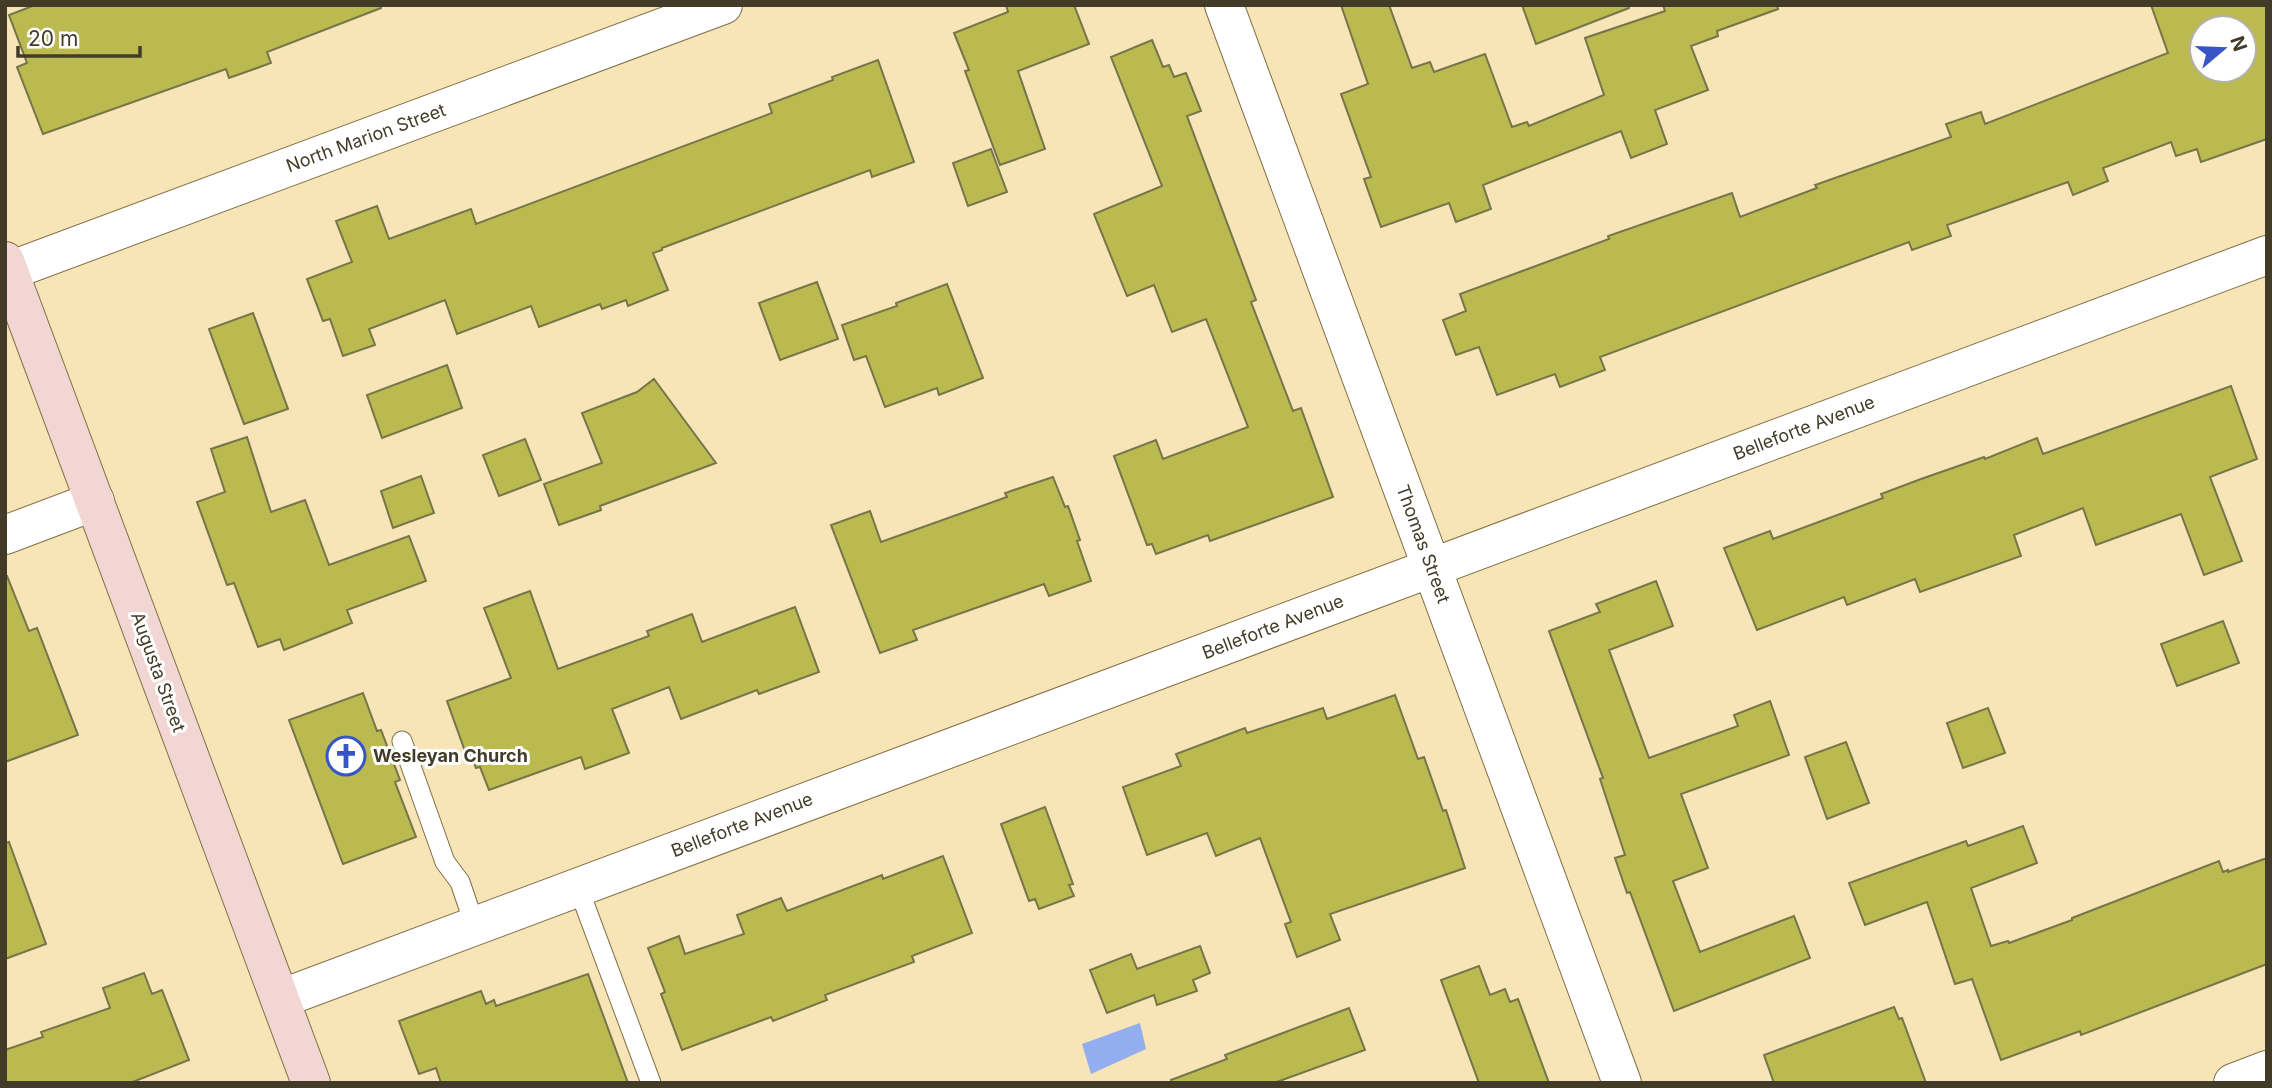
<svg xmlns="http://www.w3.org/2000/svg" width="2272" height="1088" viewBox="0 0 2272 1088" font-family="Inter,sans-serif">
  <rect width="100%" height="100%" fill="#f7e4b7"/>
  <!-- water -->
  <path fill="#93adf1" d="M1140,1023L1146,1049L1091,1074L1082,1044Z"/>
  <!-- building -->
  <path fill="#bbba50" stroke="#757549" stroke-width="2" fill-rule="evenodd" d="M35,5H381V8L267,52L271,63L229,78L226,69L43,134L17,67L27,63L9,15Z
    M1006,5H1074L1089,44L1018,71L1045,149L1000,165L965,71L969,70L954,33L1008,12Z
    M1341,5H1389L1412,68L1430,62L1434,72L1485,54L1512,127L1527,122L1529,126L1604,95L1585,38L1665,11L1663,5H1777L1778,9L1717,31L1718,36L1691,46L1708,90L1655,110L1667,144L1631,158L1621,131L1483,185L1491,209L1456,222L1449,203L1381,227L1364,179L1371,177L1341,94L1368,84Z
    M1522,5H1629V8L1536,44Z
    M2151,5H2267V139L2201,162L2197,149L2176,156L2171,142L2103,168L2108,181L2073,195L2068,182L1947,225L1951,236L1912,250L1909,242L1600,357L1605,370L1560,387L1555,374L1497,395L1479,347L1456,355L1443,320L1466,311L1460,294L1609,239L1608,236L1732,193L1740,217L1817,188L1815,185L1951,137L1946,124L1981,112L1985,124L2168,53ZM2202,28H2244V70H2202Z
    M1152,40L1163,67L1169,65L1174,77L1186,73L1201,111L1187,116L1256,300L1251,302L1293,411L1301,408L1333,497L1210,541L1208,535L1156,554L1152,544L1147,545L1114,456L1156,440L1163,459L1248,427L1206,319L1172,332L1154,285L1127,296L1094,214L1162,186L1111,57Z
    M878,60L914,162L872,177L870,170L662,248V250L653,253L668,290L628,306L626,300L602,309L600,304L539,327L531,306L457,334L445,300L369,329L375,345L343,356L330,319L323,321L307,279L352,262L336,221L377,206L389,239L471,209L476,224L772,113L769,104L833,80L832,77Z
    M991,149L1007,192L968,206L953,163Z
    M817,282L838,339L780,360L759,303Z
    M947,284L983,378L939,395L937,388L885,407L866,356L854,360L842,325L897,306L896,303Z
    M253,313L288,409L244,424L209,329Z
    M447,365L462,408L382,438L367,395Z
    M654,379L716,463L600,506L601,510L559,525L544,484L602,463L582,413L637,392Z
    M2231,386L2257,459L2210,477L2242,561L2204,575L2181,514L2096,545L2083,508L2014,535L2021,556L1920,592L1915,579L1847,605L1844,597L1757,630L1724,548L1770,531L1773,539L1883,498L1881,494L1921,479L1984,457L1985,459L2037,438L2043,454Z
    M247,437L271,512L305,500L329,565L409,536L426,581L347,610L352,623L327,633L284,650L280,639L258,647L234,583L227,585L197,502L225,492L211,449Z
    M525,439L541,480L499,496L483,455Z
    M421,476L434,513L393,528L381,491Z
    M1053,477L1065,507L1068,506L1080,540L1077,541L1091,581L1049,596L1044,584L913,630L917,640L880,653L831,525L870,511L881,542L1007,497L1005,493Z
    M5,576H7L29,631L37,628L78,735L5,762Z
    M1656,581L1673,626L1609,650L1649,758L1738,726L1734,715L1770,701L1789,755L1681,794L1708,868L1673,881L1700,952L1794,916L1810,958L1674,1011L1630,892L1627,893L1615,858L1625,855L1600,779L1603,778L1549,631L1600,612L1596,604Z
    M530,591L558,669L649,636L647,631L692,614L702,642L795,607L819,672L759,694L757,690L681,719L669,687L612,709L629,753L585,769L581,757L489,790L480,767L476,768L470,752L466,754L447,701L511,678L484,608Z
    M2223,621L2239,663L2177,686L2161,644Z
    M363,693L377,731L381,730L400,780L395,782L416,837L343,864L289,720Z
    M1395,695L1418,759L1424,757L1443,811L1446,810L1465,868L1330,914L1340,940L1297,957L1285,924L1291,922L1260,838L1216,856L1207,833L1147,855L1123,787L1181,766L1176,754L1245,728L1247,733L1323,708L1327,719Z
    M1988,708L2005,753L1963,768L1947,723Z
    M1846,742L1869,803L1827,819L1805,757Z
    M1045,807L1073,884L1069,885L1074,896L1039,909L1035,899L1029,901L1001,824Z
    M2023,826L2037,863L1971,888L1991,946L2008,941L2009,943L2072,920V918L2219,861L2223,872L2228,870V872L2267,858V964L2081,1035L2080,1031L2001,1060L1972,979L1955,984L1927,902L1865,925L1849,883L1966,841L1968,846Z
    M9,842L46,944L5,959V843Z
    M943,856L972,933L912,956L914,962L825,995L827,1000L773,1021L771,1017L682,1050L661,994L665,992L648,948L679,936L685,954L744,934L737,915L781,898L787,911L882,875L883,879Z
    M1200,946L1210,973L1193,980L1197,991L1157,1005L1154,995L1107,1013L1090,970L1131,954L1137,969Z
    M1479,966L1490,995L1505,989L1510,1002L1518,999L1549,1083H1479L1441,980Z
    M144,973L152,994L162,990L189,1060L130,1083H5V1050L43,1037L41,1032L110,1008L103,988Z
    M588,974L628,1083H441L436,1068L419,1074L399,1021L481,991L486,1004L494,1000L496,1006Z
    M1894,1007L1899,1019L1902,1018L1926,1083H1774L1764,1055Z
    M1349,1008L1365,1050L1274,1083H1171V1080L1227,1059L1225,1055Z"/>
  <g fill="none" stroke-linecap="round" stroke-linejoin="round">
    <defs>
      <path id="lane" d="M402,741L445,862L460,882L475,926
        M578,887L651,1083"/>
      <path id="street" d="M1224,5L1622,1083
        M9,271L723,5
        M5,535L95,501
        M280,999L2267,255
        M2233,1083L2267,1070"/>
      <path id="secondary" d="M5,261L311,1083"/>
    </defs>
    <!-- lane casing -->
    <use href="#lane" stroke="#817046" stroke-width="21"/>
    <!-- street casing -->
    <use href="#street" stroke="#817046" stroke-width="40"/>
    <!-- secondary casing -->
    <use href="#secondary" stroke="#817046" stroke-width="40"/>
    <!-- lane -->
    <use href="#lane" stroke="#fff" stroke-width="19"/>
    <!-- street -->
    <use href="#street" stroke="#fff" stroke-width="38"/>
    <!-- secondary -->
    <use href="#secondary" stroke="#f1d6d3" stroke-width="38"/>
  </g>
  <!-- icons -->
  <defs>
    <symbol id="church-ring" viewBox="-11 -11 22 22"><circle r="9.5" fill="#fff" stroke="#3855c6" stroke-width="1.5"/><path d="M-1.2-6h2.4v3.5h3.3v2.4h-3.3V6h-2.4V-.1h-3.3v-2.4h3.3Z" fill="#3855c6"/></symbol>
  </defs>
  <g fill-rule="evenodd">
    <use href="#church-ring" x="324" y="734" width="44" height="44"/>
  </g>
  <g text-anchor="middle" stroke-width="6" stroke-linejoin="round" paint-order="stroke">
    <!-- street labels -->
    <g font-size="18" fill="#423b28" stroke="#fff">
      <text transform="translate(366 138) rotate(-20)" y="6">North Marion Street</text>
      <text transform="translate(1804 428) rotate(-21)" y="6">Belleforte Avenue</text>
      <text transform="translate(1423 544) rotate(70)" y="6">Thomas Street</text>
      <text transform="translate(1273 627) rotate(-21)" y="6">Belleforte Avenue</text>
      <text transform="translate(158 672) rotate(70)" y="6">Augusta Street</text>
      <text transform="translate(742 825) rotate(-21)" y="6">Belleforte Avenue</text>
    </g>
    <!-- poi labels -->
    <g font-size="18" font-weight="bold" fill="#423b28" stroke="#fff" text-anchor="start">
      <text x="373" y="762">Wesleyan Church</text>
    </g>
  </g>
  <!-- border -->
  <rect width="2272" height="1088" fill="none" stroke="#423b28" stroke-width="14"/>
  <!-- north arrow -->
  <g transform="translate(2223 49) rotate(71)"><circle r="33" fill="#ffffff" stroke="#b3b1a9" stroke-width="2"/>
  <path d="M0-5L12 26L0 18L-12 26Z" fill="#3855c6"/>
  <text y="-10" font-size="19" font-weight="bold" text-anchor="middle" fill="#423b28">N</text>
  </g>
  <!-- scale -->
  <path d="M18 46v10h122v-10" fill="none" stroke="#423b28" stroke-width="3.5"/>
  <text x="28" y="46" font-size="21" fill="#423b28" stroke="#ffffff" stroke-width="5" paint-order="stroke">20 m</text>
</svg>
